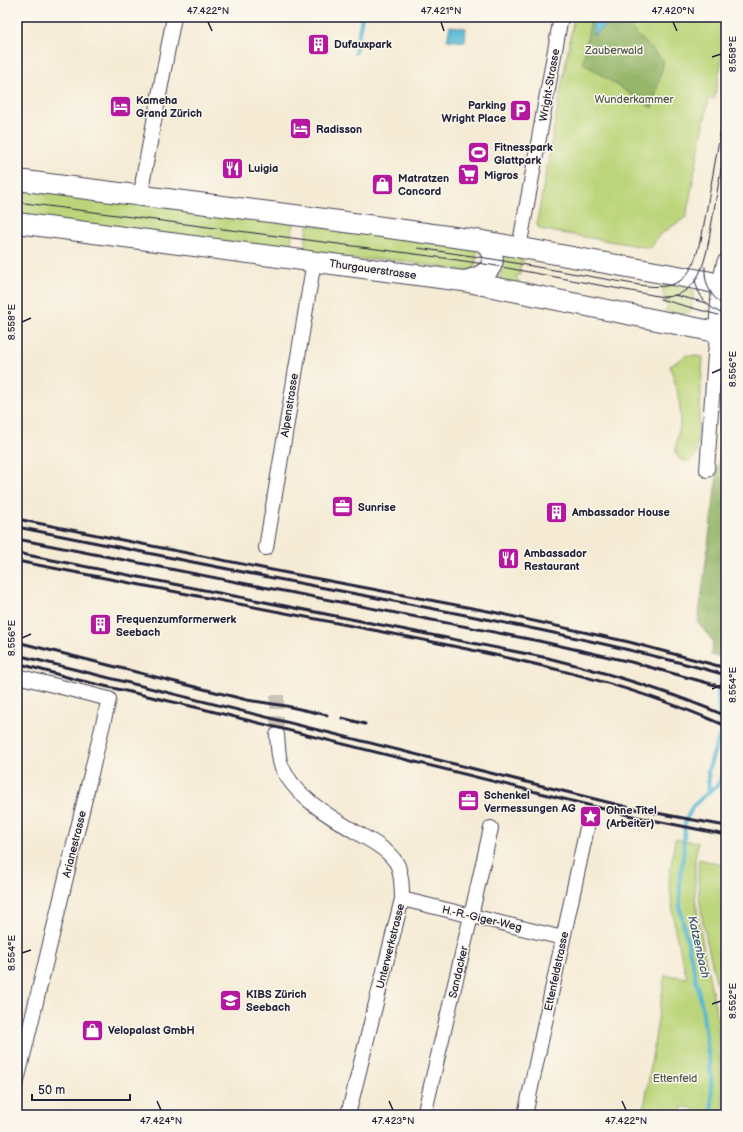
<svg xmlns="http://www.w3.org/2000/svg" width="743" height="1132" viewBox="0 0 743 1132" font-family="'Balsamiq Sans',sans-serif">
  <rect width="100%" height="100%" fill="#fbf7ec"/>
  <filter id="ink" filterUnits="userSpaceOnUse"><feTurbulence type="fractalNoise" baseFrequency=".025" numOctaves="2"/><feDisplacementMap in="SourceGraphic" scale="8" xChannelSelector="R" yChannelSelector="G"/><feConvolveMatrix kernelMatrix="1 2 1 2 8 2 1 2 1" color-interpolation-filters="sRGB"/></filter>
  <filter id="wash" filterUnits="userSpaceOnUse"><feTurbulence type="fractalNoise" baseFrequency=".012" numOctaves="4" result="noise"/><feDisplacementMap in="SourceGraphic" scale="16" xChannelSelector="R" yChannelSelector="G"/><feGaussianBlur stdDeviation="0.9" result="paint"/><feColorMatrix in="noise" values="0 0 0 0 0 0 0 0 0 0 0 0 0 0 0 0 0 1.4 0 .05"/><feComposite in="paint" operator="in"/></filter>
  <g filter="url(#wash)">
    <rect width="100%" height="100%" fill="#f5ebd5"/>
    <!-- green -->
    <path fill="#bcd57a" stroke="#6f7c5a" d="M574,17H726V39L714,99L709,98L686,217L658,236L651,248L543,230L538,227L537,222Z
      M17,187L294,223L290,251L17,216Z
      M308,225L478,247L474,271H466L387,259L361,260L304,253Z
      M505,251L523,260L520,267V275L515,276L519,281L518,287L499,283Z
      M662,284L687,286L694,292L691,312L678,314L665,311L666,309L669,307L665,304Z
      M687,355L703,357L700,407L696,455L690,461C684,462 677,460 676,452C675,444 679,433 680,424C682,403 676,385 670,366Z
      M675,839L698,842L695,859V897L705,957L717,1015L724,1115H694L693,1108L682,1107L680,1115H643L665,975L687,978L675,930L669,880Z
      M699,859L726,866V1042H725C724,1033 723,1024 722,1014C715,962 694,913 699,859Z"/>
    <!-- forest -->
    <path fill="#95b66a" stroke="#5c6c52" d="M591,17H613L623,20L664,61L652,108L583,63Z
      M726,406V658L711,655L713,641L698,623Z"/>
    <!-- water -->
    <path fill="#54b8d3" stroke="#3b6d87" d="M597,17L608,24L594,35L593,34L592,22Z
      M450,26L466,28L465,42L447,40Z"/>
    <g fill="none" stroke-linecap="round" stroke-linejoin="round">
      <!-- stream -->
      <path stroke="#54b8d3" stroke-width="4" d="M355,53L362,17
        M709,792C711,790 715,788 717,786C725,776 725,746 720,734
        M712,1115L711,1075L702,1007L680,908V877L683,858L685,822L693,806L709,792L708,771L720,733L718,696L726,645"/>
    </g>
  </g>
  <g filter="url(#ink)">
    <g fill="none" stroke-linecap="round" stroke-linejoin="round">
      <!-- minor-tunnel -->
      <path stroke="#cbc3b6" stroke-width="14" stroke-dasharray="14 7" stroke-linecap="butt" d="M277,695V735"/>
      <defs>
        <path id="minor" d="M142,196L143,179L174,17
          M519,248L561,17
          M707,470L715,354L718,333
          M266,548L314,261
          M17,676L109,699L17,1081
          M277,735C278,745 278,756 281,765C295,799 336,820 366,838C377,844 392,853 398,866C402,877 402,888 402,899L348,1115
          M402,899L563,938
          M424,1115L471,916L491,828
          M525,1115L587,828"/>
        <path id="tertiary" d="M718,333L721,285L726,263"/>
        <path id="secondary" d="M17,180L302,216L483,241L706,281L726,286
          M17,223L463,281L726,334
          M463,281C486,277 505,263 483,241"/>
      </defs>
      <!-- minor casing -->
      <use href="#minor" stroke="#424052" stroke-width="16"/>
      <!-- tertiary casing -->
      <use href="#tertiary" stroke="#424052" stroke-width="20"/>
      <!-- secondary casing -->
      <use href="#secondary" stroke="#424052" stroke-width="22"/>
      <!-- minor -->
      <use href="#minor" stroke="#fff" stroke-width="14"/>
      <!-- tertiary -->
      <use href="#tertiary" stroke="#fff" stroke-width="18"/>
      <!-- secondary -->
      <use href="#secondary" stroke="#fff" stroke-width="20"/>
      <!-- tram -->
      <path stroke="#22223b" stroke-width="1" d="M17,202L430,256L491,265L663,297C697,296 703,268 709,241
        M701,241L726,101
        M708,245L726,140
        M418,248L492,259L639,285C683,292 693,276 701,236
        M705,267C704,284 711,298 726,307
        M695,278C697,297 709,309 726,315
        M674,295L707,303
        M660,299L718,315"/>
      <!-- rail -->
      <path stroke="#22223b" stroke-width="3" d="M17,519L277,571L493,612L629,642L726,668
        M17,527C104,544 191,562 278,579C428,608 579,634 726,675
        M17,539L539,641L631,662L726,688
        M17,553L548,658C608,673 669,691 726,716
        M17,561C136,584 254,607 373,630C493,654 613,676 726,726
        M17,642L247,700L286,706L327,715
        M17,655L635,809L726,826
        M17,663L74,679L199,708L632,816L726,835
        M342,718L365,724"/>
    </g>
  </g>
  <!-- ticks -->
  <path fill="none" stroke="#22223b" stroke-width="1.5" d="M208,22L212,31M441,22L444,31M673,22L677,31M712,57L721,54M22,322L31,318M712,373L721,369M22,638L31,634M712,689L721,685M22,953L31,950M712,1004L721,1001M157,1101L161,1110M389,1101L393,1110M622,1101L626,1110"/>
  <!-- icons -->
  <defs>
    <symbol id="building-square" viewBox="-11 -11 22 22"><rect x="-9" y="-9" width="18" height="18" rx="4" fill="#b5179e" stroke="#fbf7ec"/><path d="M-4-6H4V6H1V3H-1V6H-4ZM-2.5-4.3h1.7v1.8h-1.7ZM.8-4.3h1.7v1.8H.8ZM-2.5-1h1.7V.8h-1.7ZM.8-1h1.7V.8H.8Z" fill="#fff"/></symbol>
    <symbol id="hotel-square" viewBox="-11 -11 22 22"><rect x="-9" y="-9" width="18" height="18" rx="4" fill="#b5179e" stroke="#fbf7ec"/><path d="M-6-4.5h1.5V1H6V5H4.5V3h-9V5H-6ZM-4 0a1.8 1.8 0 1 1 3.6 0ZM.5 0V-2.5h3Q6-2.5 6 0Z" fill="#fff"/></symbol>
    <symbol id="parking-square" viewBox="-11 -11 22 22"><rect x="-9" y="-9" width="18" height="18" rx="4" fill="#b5179e" stroke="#fbf7ec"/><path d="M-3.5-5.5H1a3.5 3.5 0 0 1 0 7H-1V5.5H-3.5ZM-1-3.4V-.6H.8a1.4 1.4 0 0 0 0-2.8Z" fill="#fff"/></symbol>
    <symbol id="stadium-square" viewBox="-11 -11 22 22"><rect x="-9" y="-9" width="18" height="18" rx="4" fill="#b5179e" stroke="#fbf7ec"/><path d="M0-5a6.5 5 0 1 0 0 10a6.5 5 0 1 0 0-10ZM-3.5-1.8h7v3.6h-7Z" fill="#fff"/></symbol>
    <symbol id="restaurant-square" viewBox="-11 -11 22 22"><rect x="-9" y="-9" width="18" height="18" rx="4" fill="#b5179e" stroke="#fbf7ec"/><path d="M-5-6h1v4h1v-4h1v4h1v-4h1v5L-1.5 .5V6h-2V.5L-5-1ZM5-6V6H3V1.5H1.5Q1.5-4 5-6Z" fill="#fff"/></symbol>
    <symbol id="supermarket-square" viewBox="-11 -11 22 22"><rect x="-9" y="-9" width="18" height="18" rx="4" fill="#b5179e" stroke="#fbf7ec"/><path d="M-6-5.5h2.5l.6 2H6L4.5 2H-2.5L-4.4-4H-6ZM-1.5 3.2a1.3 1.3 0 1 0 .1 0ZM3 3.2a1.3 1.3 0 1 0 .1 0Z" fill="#fff"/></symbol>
    <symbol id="shop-square" viewBox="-11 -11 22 22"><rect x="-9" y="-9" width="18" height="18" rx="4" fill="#b5179e" stroke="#fbf7ec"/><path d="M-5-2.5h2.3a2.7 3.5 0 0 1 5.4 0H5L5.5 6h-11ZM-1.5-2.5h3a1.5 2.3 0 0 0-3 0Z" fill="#fff"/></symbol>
    <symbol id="office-square" viewBox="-11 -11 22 22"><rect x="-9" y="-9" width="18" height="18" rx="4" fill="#b5179e" stroke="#fbf7ec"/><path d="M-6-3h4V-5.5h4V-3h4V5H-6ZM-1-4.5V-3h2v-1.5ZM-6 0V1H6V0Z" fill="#fff"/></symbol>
    <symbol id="sight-square" viewBox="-11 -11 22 22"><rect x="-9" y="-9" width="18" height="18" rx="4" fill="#b5179e" stroke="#fbf7ec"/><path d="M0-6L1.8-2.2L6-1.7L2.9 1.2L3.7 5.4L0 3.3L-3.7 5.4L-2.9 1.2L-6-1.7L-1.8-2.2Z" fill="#fff"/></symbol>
    <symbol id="school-square" viewBox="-11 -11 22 22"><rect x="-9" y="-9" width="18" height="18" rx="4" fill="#b5179e" stroke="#fbf7ec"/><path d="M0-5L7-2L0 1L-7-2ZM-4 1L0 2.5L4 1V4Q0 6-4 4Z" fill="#fff"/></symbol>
  </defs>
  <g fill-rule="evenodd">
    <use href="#building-square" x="306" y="32" width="25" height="25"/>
    <use href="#hotel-square" x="108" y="94" width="25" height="25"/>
    <use href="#parking-square" x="508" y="98" width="25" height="25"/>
    <use href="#hotel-square" x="288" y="116" width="25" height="25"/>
    <use href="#stadium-square" x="466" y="140" width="25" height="25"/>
    <use href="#restaurant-square" x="220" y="156" width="25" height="25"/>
    <use href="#supermarket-square" x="456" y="162" width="25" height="25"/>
    <use href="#shop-square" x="370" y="172" width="25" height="25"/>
    <use href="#office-square" x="330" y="494" width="25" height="25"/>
    <use href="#building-square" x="544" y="500" width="25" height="25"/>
    <use href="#restaurant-square" x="496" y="546" width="25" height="25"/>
    <use href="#building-square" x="88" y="612" width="25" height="25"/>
    <use href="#office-square" x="456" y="788" width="25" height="25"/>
    <use href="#sight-square" x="578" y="804" width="25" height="25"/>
    <use href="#school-square" x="218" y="988" width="25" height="25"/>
    <use href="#shop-square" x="80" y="1018" width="25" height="25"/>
  </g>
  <g text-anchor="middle" stroke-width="3" stroke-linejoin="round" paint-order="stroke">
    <!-- poi labels -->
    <g font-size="11" font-weight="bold" fill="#22223b" stroke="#fbf7ec" text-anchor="start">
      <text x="334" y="48">Dufauxpark</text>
      <text x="136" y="104">Kameha<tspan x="136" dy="13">Grand Zürich</tspan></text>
      <text x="506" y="109" text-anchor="end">Parking<tspan x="506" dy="13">Wright Place</tspan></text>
      <text x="316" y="133">Radisson</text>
      <text x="494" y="151">Fitnesspark<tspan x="494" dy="13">Glattpark</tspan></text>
      <text x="248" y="172">Luigia</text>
      <text x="484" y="179">Migros</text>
      <text x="398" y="182">Matratzen<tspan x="398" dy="13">Concord</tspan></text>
      <text x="358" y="511">Sunrise</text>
      <text x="572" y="516">Ambassador House</text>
      <text x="524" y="557">Ambassador<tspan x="524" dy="13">Restaurant</tspan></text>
      <text x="116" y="623">Frequenzumformerwerk<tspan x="116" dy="13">Seebach</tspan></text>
      <text x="484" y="799">Schenkel<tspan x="484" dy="13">Vermessungen AG</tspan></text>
      <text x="606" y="814">Ohne Titel<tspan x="606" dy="13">(Arbeiter)</tspan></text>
      <text x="246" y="998">KIBS Zürich<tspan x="246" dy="13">Seebach</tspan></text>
      <text x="108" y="1034">Velopalast GmbH</text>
    </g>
    <!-- park labels -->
    <g font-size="11" fill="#50584e" stroke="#fbf7ec">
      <text x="614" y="54">Zauberwald</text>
      <text x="634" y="103">Wunderkammer</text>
      <text x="675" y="1082">Ettenfeld</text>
    </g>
    <!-- street labels -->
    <g font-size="11" fill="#22223b" stroke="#fbf7ec">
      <text transform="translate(549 85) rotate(-80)" y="4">Wright-Strasse</text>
      <text transform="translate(373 269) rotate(8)" y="4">Thurgauerstrasse</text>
      <text transform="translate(289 405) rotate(-81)" y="4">Alpenstrasse</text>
      <text transform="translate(74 844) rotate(-76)" y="4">Arianestrasse</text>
      <text transform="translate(482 918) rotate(13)" y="4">H.-R.-Giger-Weg</text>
      <text transform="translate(390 946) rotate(-76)" y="4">Unterwerkstrasse</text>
      <text transform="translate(556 971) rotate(-78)" y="4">Ettenfeldstrasse</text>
      <text transform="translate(458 972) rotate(-77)" y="4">Sandacker</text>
    </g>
    <!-- water labels -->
    <g font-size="12" font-style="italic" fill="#345670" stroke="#fbf7ec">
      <text transform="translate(699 947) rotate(77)" y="4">Katzenbach</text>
    </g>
  </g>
  <!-- margin -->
  <rect width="743" height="1132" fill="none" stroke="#fbf7ec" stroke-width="44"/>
  <!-- scale -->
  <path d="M32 1094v6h98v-6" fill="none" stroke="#22223b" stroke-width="2"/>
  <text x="38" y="1094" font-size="12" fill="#22223b" stroke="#fbf7ec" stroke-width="3" paint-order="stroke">50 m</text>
  <rect x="22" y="22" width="699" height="1088" fill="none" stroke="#22223b" stroke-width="1.5"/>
  <g font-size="10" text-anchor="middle" fill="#22223b">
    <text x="208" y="14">47.422°N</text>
    <text x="441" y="14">47.421°N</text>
    <text x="673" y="14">47.420°N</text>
    <text transform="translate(732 54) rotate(-90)" y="4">8.558°E</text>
    <text transform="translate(11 322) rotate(-90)" y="4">8.558°E</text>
    <text transform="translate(732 369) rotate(-90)" y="4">8.556°E</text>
    <text transform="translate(11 638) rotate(-90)" y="4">8.556°E</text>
    <text transform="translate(732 685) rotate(-90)" y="4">8.554°E</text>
    <text transform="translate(11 953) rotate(-90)" y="4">8.554°E</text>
    <text transform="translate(732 1001) rotate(-90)" y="4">8.552°E</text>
    <text x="161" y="1124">47.424°N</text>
    <text x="393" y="1124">47.423°N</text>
    <text x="626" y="1124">47.422°N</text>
  </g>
</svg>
